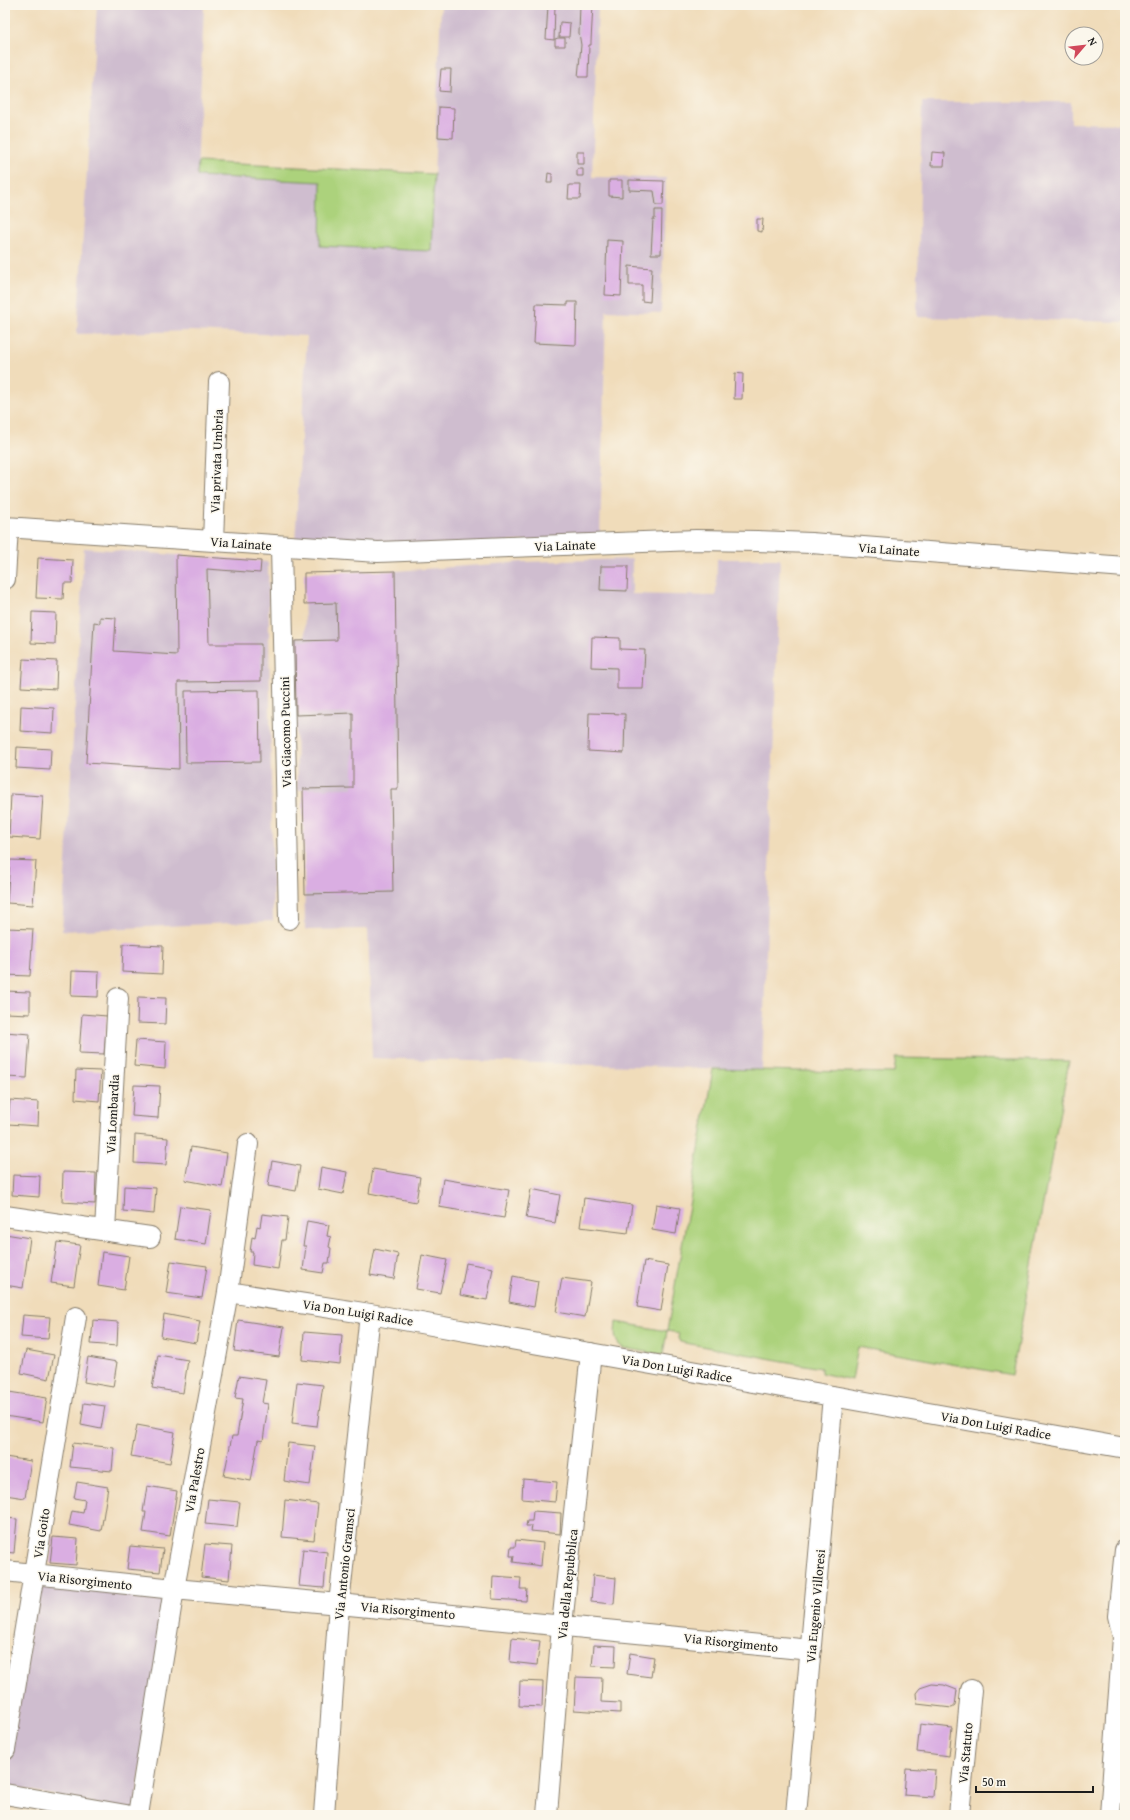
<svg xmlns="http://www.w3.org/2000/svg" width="1130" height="1820" viewBox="0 0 1130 1820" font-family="'Gentium Book Plus',serif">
  <rect width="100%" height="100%" fill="#fbf7ec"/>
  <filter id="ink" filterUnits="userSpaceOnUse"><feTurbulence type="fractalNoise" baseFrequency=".025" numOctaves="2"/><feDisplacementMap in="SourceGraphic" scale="8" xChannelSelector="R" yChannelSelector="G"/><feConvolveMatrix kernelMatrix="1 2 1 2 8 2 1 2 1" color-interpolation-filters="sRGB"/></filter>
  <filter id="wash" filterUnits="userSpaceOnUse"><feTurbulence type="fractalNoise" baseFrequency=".012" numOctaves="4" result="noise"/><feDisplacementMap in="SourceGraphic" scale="16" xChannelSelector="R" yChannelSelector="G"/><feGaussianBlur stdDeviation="0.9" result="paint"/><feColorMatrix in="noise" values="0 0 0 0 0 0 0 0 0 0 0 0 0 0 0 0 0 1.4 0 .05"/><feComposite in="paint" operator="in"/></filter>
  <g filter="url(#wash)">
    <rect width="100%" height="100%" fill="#f0dcba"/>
    <!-- industrial -->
    <path fill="#cfbdcf" d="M97,5H204L197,176L321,182L431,251L441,5H598L592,177L666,178L661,313L606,311L600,538L378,547L295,543L307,336L191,331L77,334Z
      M922,102H1071V123L1125,124V322L917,317Z
      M84,548L268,562L273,921L62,931Z
      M632,559V594L716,596L717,559H780L762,1070L372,1058L368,929L305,930L303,790H297L295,637H305L304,573L395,571L523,562Z
      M38,1580L169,1594L134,1812L5,1785Z"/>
    <!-- green -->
    <path fill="#acd27c" stroke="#64774c" d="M198,162L434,174L431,251L320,246L321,182L197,176Z
      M896,1058L1069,1061L1012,1375L858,1347L852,1380L821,1373V1368L680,1342L678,1338L679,1333L667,1331L663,1355L623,1348C613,1341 615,1333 616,1322L667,1331L713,1069L894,1073Z"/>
    <g id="blocks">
      <!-- building -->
      <path fill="#daaee2" d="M548,5H555L554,40L546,39Z
        M580,5H593L591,41V45H589L588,77H578L581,45L579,33Z
        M560,22L570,23L569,37H559Z
        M558,38H565V46H555V39Z
        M441,69H451L450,92L439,91Z
        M439,107L454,108L453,138L438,137Z
        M577,152H584V164H577Z
        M932,152L945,153L944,166H931Z
        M577,169H583V176H577Z
        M548,173L552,174V183H547Z
        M609,180H622V197L609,196Z
        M629,180L664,181L663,205H656L654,191L629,190Z
        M569,185H581L580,199H568Z
        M655,210H662L661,254H651L653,219H655Z
        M757,219H763L762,232L757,231Z
        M607,240L623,241L621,296L605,295Z
        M629,266L652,268L650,302L642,301V285H629Z
        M568,302H577L576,345L534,343L536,304L568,305Z
        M735,373L743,374L742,399H734Z
        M176,555L261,561L260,573L207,569L209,644H261V681L178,682L179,769L86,763L94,622L100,623V617L116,618L114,651L177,655Z
        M38,558L73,560L72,583H64L63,599L36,598Z
        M601,566H628L627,591L600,590Z
        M395,571L398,789H391L393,892L305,894L303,789L353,788V713L296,715L295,641L337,640L336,603L304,604V573Z
        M32,612L56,613L55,644L31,643Z
        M592,637L620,638V649L645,650L643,689H617V668L591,667Z
        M23,659L57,661L56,689L21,687Z
        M259,690L260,762L186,763L185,691Z
        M21,706L54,708L53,733L20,731Z
        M589,713L625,714L624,753L588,751Z
        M17,747L51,749L50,770L16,768Z
        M11,794L43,796L40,839L9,837Z
        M10,860L36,861L33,905L7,903Z
        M6,928L33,929L30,976L5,975Z
        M123,944L163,946L162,974L122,972Z
        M72,971L99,972L98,997L71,996Z
        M5,991L30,992V1014L5,1013Z
        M138,997L166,998L165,1024L137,1023Z
        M82,1014L107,1016L104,1054L79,1053Z
        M5,1032L30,1034L27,1078L5,1077Z
        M136,1040L166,1042L165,1069L134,1066Z
        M76,1070L101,1071L99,1101L75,1099Z
        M134,1085L160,1086L158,1118L132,1116Z
        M10,1100L39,1102L38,1126L8,1124Z
        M135,1135L168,1138L166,1165L134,1163Z
        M191,1147L227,1153L222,1187L185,1180Z
        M272,1161L300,1166L296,1191L268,1186Z
        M321,1167L347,1172L343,1194L318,1189Z
        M373,1169L420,1177L416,1202L369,1193Z
        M63,1172L96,1173L95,1204L62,1202Z
        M13,1175L40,1176L39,1197L12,1195Z
        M443,1179L509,1190L504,1218L439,1207Z
        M124,1186L156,1188L154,1214L123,1211Z
        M531,1189L560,1195L555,1223L526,1218Z
        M584,1198L632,1205L628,1233L580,1227Z
        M656,1204L680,1208L676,1234L652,1230Z
        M180,1206L211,1210L206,1244L175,1239Z
        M262,1214L288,1217L285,1240H282L278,1269L252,1265L253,1252H250L252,1237L255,1238L257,1226L260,1227Z
        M307,1221L329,1225L327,1236L331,1237L329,1247L331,1248L329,1263H325L323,1273L303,1270L306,1246H303Z
        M5,1234L30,1238L23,1288L5,1285Z
        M57,1242L80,1245L74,1286L51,1283Z
        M375,1249L398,1254L394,1279L370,1275Z
        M102,1252L129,1256L124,1290L98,1286Z
        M422,1255L447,1260L440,1293L416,1289Z
        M171,1261L207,1266L202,1298L166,1293Z
        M644,1261L668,1265L661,1311L637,1307Z
        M466,1263L493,1268L487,1300L460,1295Z
        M513,1276L538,1281L534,1307L509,1302Z
        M562,1278L591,1282L585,1317L556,1312Z
        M164,1314L200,1321L196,1343L161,1337Z
        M23,1315L50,1317L48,1339L21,1337Z
        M93,1320L118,1322L117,1346L91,1344Z
        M238,1320L284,1327L279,1357L234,1351Z
        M304,1332L342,1335L340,1364L302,1360Z
        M26,1350L54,1355L49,1379L21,1373Z
        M158,1355L188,1360L183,1393L152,1388Z
        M88,1357L117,1362L113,1387L84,1382Z
        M239,1376L266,1380L262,1403L268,1404L263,1441L258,1440L251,1481L224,1476L232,1436H237L243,1399L235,1398Z
        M297,1382L323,1385L317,1426L292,1423Z
        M9,1392L47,1398L43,1422L5,1416Z
        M84,1403L105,1406L101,1429L81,1425Z
        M137,1425L175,1432L170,1463L131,1456Z
        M73,1443L114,1448L112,1471L70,1467Z
        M288,1443L315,1446L310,1485L284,1481Z
        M5,1457L31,1461L25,1498L5,1495Z
        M523,1479L557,1482L555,1502L522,1499Z
        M77,1482L108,1487L101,1531L69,1525L72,1511L83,1513L85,1500L74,1498Z
        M147,1486L177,1491L170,1536L143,1532L146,1512H143Z
        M208,1499L240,1502L237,1527L205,1524Z
        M285,1500L318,1504L314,1540L282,1537Z
        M533,1511L561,1513L560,1534L531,1531L532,1526H526L527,1521H532Z
        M5,1518L17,1519L14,1553L5,1552Z
        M53,1537L78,1539L76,1565L50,1563Z
        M516,1540L543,1543L541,1566L513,1562L514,1556H510L511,1547H515Z
        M205,1544L232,1546L229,1580L201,1577Z
        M130,1546L163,1549L160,1572L127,1569Z
        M303,1549L327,1552L324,1588L299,1586Z
        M593,1575L616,1578L614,1604L591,1602Z
        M493,1576L521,1578L520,1589H527L526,1601L492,1599Z
        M512,1638L540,1641L537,1665L510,1662Z
        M594,1645L616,1646L615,1667L592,1666Z
        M630,1653L654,1657L651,1677L627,1674Z
        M576,1677L602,1678L601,1702L620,1703V1713L574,1710Z
        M520,1681L543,1682L542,1707L519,1706Z
        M932,1684L944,1685L957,1690L955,1706L952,1708L917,1704L916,1693L920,1688Z
        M920,1724L952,1728L949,1756L917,1752Z
        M906,1768L935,1770L933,1797L904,1795Z"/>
    </g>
  </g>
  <g filter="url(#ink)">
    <use href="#blocks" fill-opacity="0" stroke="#867c6b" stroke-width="1"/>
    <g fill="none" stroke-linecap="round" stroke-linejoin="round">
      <defs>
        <path id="minor" d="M5,527L378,552L696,540L757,541L811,543L1125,567
          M213,541L219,382
          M281,546L289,919
          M5,579L8,527
          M5,1216L150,1237
          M105,1230L118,998
          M228,1292L370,1314L1125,1448
          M5,1571L174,1589L339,1604L811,1650
          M5,1750L76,1317
          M5,1794L126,1815
          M138,1815L174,1589L228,1292L248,1144
          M324,1815L339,1604L370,1314
          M547,1815L562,1625L591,1353
          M796,1815L833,1396
          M959,1815L971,1690
          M1110,1815L1123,1637L1118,1616L1125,1550"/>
      </defs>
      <!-- minor casing -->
      <use href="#minor" stroke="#867c6b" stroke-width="22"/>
      <!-- minor -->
      <use href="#minor" stroke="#fff" stroke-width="20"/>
    </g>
  </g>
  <g text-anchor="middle" stroke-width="3" stroke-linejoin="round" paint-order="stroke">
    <!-- street labels -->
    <g font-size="13" fill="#1c1c1c" stroke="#fbf7ec">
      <text transform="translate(216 461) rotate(-88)" y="5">Via privata Umbria</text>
      <text transform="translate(241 543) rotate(4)" y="5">Via Lainate</text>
      <text transform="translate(565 545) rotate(-2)" y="5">Via Lainate</text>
      <text transform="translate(889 549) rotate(4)" y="5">Via Lainate</text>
      <text transform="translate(285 732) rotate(-91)" y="5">Via Giacomo Puccini</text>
      <text transform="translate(112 1114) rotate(-87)" y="5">Via Lombardia</text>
      <text transform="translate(358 1312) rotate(9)" y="5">Via Don Luigi Radice</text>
      <text transform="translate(677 1368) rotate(10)" y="5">Via Don Luigi Radice</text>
      <text transform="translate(996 1425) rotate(10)" y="5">Via Don Luigi Radice</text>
      <text transform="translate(194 1480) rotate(-80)" y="5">Via Palestro</text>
      <text transform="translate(41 1533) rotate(-81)" y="5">Via Goito</text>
      <text transform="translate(344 1564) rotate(-84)" y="5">Via Antonio Gramsci</text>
      <text transform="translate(85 1580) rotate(6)" y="5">Via Risorgimento</text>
      <text transform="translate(567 1584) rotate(-84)" y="5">Via della Repubblica</text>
      <text transform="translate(815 1606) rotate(-85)" y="5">Via Eugenio Villoresi</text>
      <text transform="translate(408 1610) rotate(5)" y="5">Via Risorgimento</text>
      <text transform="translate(731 1642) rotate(6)" y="5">Via Risorgimento</text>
      <text transform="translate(965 1753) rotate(-85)" y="5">Via Statuto</text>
    </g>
  </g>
  <!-- margin -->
  <rect width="1130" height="1820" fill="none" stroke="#fbf7ec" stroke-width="20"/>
  <!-- north arrow -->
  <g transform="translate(1084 46) rotate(62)"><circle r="19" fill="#fbf7ec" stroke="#a29f99"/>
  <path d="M0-3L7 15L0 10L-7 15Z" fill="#d1495b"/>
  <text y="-6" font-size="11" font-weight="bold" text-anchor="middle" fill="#1c1c1c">N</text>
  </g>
  <!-- scale -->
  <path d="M976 1786v6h117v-6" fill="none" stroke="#1c1c1c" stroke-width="2"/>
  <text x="982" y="1786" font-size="12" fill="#1c1c1c" stroke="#fbf7ec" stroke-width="3" paint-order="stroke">50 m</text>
</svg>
